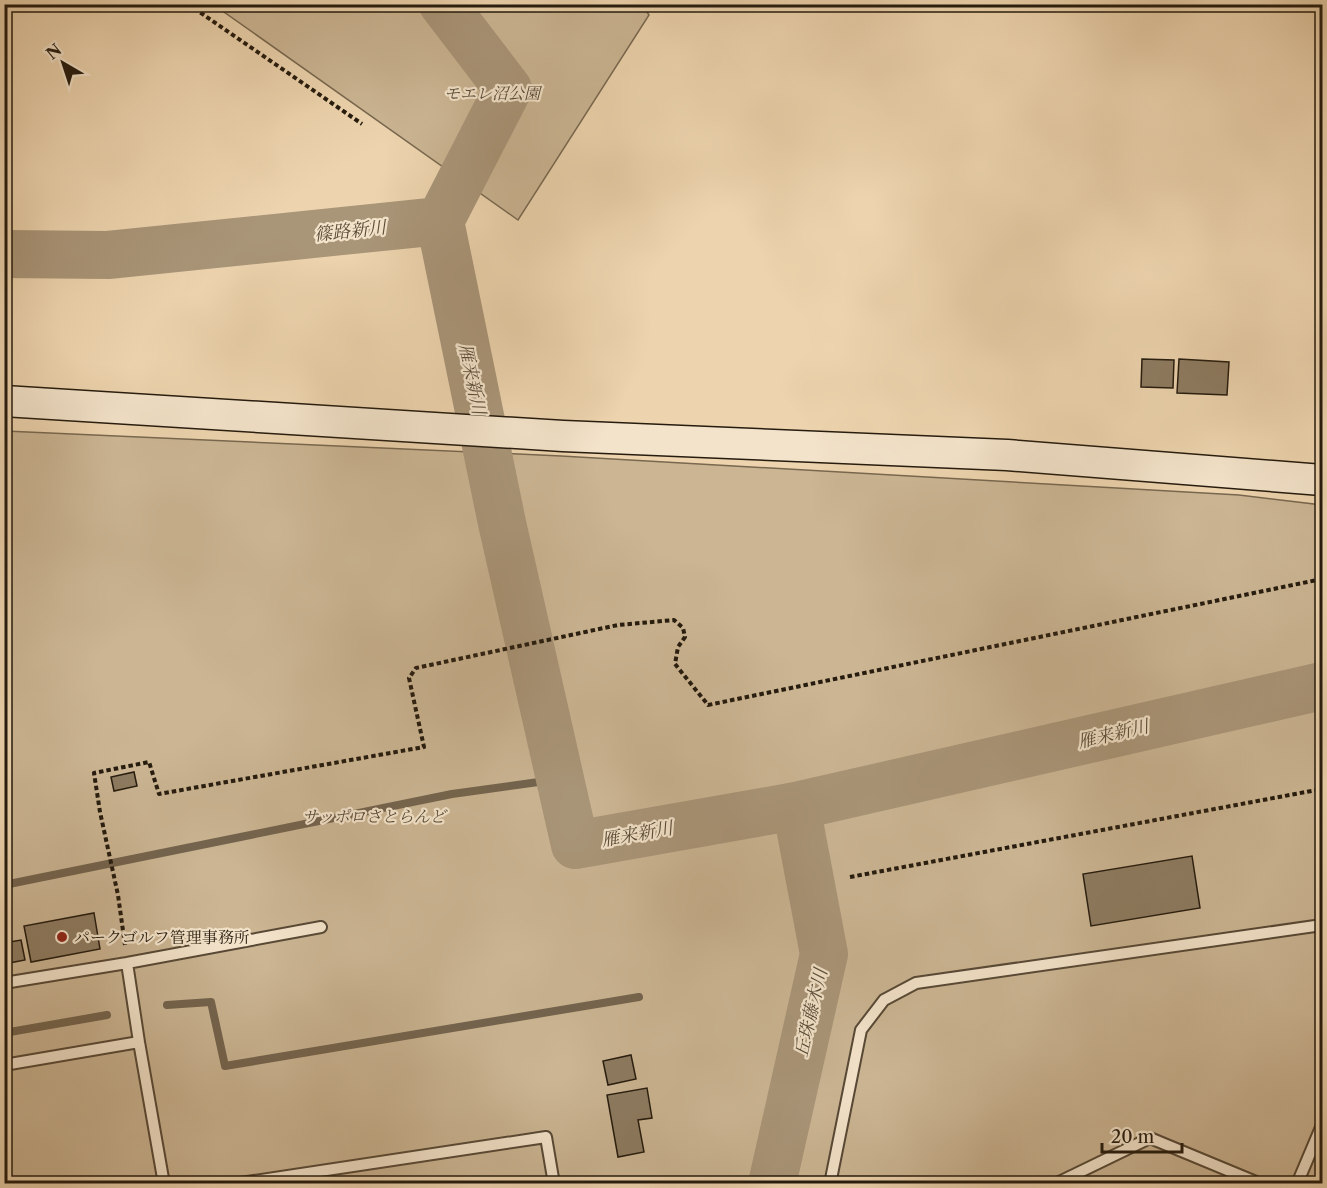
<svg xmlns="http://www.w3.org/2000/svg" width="1327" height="1188" viewBox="0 0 1327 1188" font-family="'Libre Caslon Text','Noto Serif JP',serif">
  <rect width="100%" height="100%" fill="#edd4ae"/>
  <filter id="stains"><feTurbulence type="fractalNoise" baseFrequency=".00333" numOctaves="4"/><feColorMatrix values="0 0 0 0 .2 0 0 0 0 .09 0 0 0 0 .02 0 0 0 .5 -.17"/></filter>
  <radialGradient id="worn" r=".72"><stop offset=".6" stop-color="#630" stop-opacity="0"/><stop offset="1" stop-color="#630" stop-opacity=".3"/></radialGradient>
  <!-- green -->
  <path fill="#cbb593" stroke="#786850" stroke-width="1.5" d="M642,4L649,15L518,220L214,5Z
    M5,431L561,456L1239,495L1322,505V1183L5,1184Z"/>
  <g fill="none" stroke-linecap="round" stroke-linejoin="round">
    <!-- stream -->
    <path stroke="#74644e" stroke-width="8" d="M4,885L452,794L560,779
      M167,1005L211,1002L225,1066L639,997
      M4,1033L107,1015"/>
    <!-- river -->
    <path stroke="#a99578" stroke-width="48" d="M440,221L502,523L575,845L796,806L1322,686
      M440,221L508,89L443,4
      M4,254L108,255L440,221
      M772,1184L824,954L796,806"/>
  </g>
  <!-- building -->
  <path fill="#8d7b61" stroke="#251b0e" stroke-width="1.5" d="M1142,359L1174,360L1173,388L1141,387Z
    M1179,359L1229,362L1227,395L1177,393Z
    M134,772L137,786L114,791L111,777Z
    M1192,856L1200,908L1091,926L1083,874Z
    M94,913L100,949L31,962L24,926Z
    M21,940L25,960L4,964V943Z
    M631,1055L636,1079L608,1085L603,1061Z
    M647,1088L652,1118L638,1120L644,1152L618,1157L607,1095Z
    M1122,1178L1125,1184H1111Z"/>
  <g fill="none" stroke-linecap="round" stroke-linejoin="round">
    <defs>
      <path id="lane" d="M127,963L139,1042L164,1184
        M4,983L127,963L321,927
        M4,1065L139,1042
        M234,1184L546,1137L554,1184
        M830,1184L861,1030L884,1000L916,983L1322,925
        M1055,1184L1150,1138L1261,1184
        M1297,1184L1322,1125"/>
      <path id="secondary" d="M4,401L563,436L1007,455L1322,480"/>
    </defs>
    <!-- lane casing -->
    <use href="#lane" stroke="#574936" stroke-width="14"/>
    <!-- secondary casing -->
    <use href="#secondary" stroke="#251b0e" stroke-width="33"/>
    <!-- path -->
    <path stroke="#251b0e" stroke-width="4" stroke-dasharray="4.5 3" stroke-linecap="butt" d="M188,4L362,124
      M850,877L1322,789
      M125,945L118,895L100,812L94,773L149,762L159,794L424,747L409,678L416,668L618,625L674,620L683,628L685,637L678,647L675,664L708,705L1322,579"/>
    <!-- lane -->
    <use href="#lane" stroke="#f3e3ca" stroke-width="10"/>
    <!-- secondary -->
    <use href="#secondary" stroke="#f3e3ca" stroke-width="30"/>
  </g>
  <!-- markers -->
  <circle fill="#8f2418" stroke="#f3e3ca" stroke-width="2" cx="62" cy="937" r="6"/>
  <g text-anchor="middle" stroke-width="4.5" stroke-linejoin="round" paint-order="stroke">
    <!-- park labels -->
    <g font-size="16" font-style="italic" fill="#574936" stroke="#f3e3ca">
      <text x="492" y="99">モエレ沼公園</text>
      <text x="374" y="822">サッポロさとらんど</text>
    </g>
    <!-- poi labels -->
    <g font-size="16" fill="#251b0e" stroke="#f3e3ca" text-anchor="start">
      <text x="74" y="943">パークゴルフ管理事務所</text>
    </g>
    <!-- water labels -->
    <g font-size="18" font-style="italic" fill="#5a4c38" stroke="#f3e3ca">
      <text transform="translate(350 231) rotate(-6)" y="6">篠路新川</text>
      <text transform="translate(472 379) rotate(78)" y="6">雁来新川</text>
      <text transform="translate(1113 734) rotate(-13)" y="6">雁来新川</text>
      <text transform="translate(637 834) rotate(-10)" y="6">雁来新川</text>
      <text transform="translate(811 1013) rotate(-77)" y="6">丘珠藤木川</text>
    </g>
  </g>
  <!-- margin -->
  <rect width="1327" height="1188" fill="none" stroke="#edd4ae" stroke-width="24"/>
  <rect x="6" y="6" width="1315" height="1176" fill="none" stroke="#251b0e" stroke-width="3"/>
  <rect x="12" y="12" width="1303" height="1164" fill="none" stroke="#251b0e" stroke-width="1.5"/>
  <!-- north arrow -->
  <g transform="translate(63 63) rotate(321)" stroke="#f3e3ca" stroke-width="4.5" paint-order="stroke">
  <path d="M0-4.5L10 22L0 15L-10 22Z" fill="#251b0e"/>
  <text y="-9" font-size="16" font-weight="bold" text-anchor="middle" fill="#251b0e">N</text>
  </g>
  <!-- scale -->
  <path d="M1102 1143v9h80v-9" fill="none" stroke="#251b0e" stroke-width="3"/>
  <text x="1111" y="1143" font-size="18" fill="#251b0e" stroke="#f3e3ca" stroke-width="4.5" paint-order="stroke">20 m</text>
  <rect width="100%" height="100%" filter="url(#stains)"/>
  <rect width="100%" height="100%" fill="url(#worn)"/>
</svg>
